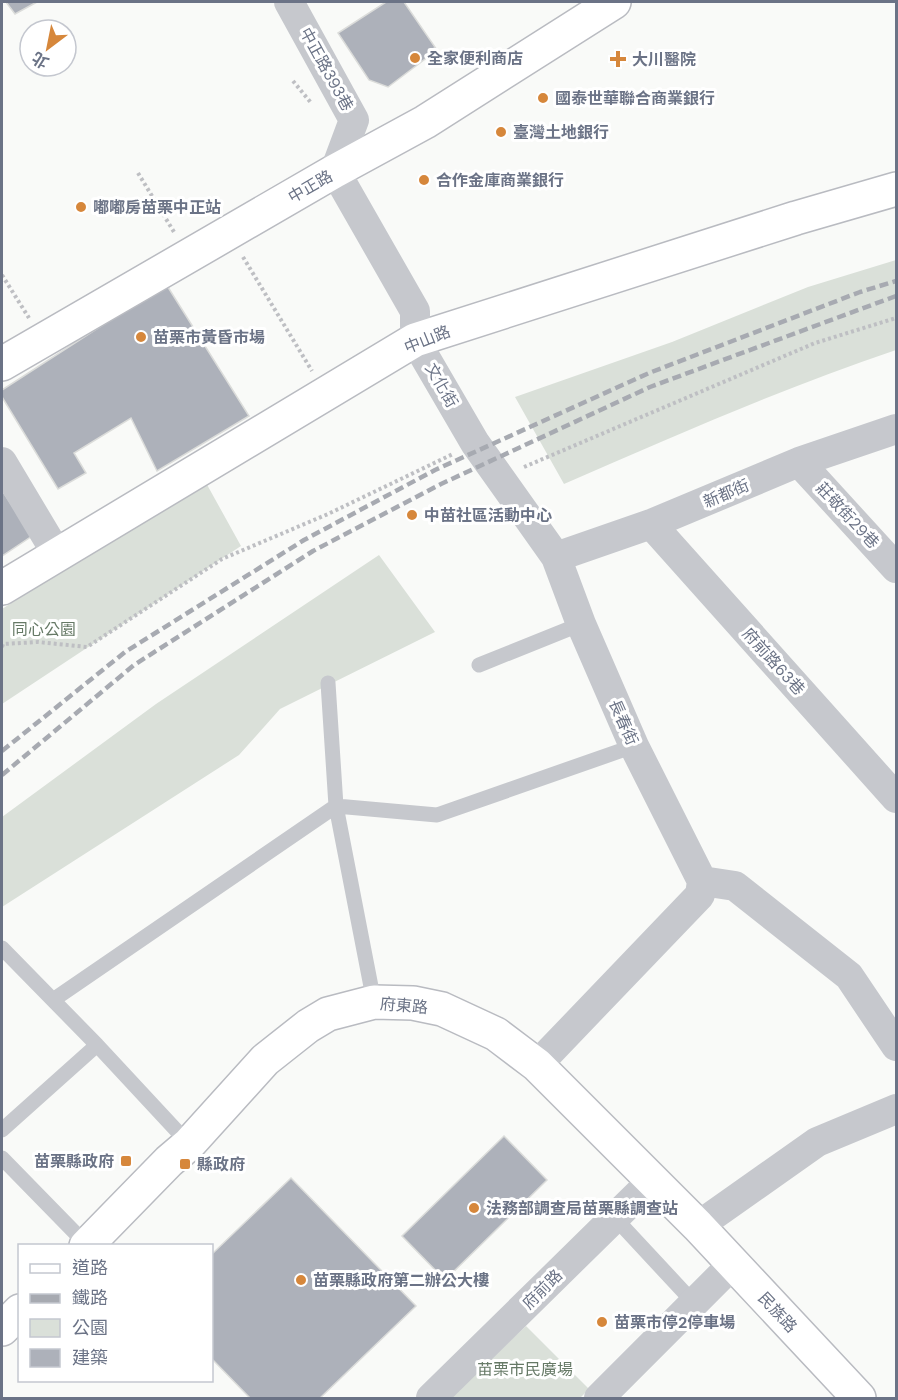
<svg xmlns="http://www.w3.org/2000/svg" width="898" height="1400" viewBox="0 0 898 1400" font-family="'DM Sans','Noto Sans TC',sans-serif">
  <rect width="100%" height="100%" fill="#f9faf8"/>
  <!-- green -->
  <path fill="#dae0d9" d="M896,260V350C783,388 674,436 564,484L515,397L672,342L808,287Z
    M205,481L241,546L2,704V609Z
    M379,555L435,632L280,709L239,755L2,907V817L156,704Z
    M526,1326L589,1389L580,1398H449Z"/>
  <!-- building -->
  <path fill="#adb1ba" stroke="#dbdcda" stroke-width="1.5" d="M6,2H37L15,14Z
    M386,2H404L437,50L388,87L369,80L338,33Z
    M166,284L249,416L157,471L131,418L74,453L86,473L58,489L2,397V390Z
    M2,490L32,536L2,556Z
    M504,1136L547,1180L445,1280L402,1236Z
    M291,1178L416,1306L320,1398H250L212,1359V1254Z"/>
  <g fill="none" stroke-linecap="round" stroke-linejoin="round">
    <defs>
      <path id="secondary" d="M2,364L335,171L425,122L614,2
        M2,588L415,340L796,218L896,189
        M86,1246L169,1161L189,1144L265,1060L308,1026L328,1014L374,1002L413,1003L442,1009L496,1034L537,1065L698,1226L859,1398
        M2,1329L20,1311"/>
    </defs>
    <!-- secondary casing -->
    <use href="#secondary" stroke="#b9bbc1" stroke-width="36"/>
    <!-- path -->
    <path stroke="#bebfc3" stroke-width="4" stroke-dasharray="3 3" stroke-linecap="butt" d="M293,81L312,104
      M138,173L174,232
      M243,257L312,371
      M2,275L29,318
      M524,467L815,343L896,318
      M2,647L3,644L38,642L87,647L222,559L328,514L453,454"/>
    <!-- lane -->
    <path stroke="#c6c8cd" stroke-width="15" d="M479,665L581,624
      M328,683L336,806L374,1002
      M336,806L437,815L634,746
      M2,948L97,1045L189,1144
      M53,1000L336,806
      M2,1130L97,1045
      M2,1158L87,1245
      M615,1218L694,1303"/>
    <!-- street -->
    <path stroke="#c6c8cd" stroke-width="30" d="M289,2L354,120L335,171L415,311V340L475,443L556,557L581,624L634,746L702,881L700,895L537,1065
      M2,462L57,554
      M799,462L896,568
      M651,524L896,798
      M556,557L651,524L799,462L896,429
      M702,881L735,886L849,976L896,1046
      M698,1226L817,1142L896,1109
      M431,1398L653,1180
      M599,1398L733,1264"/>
    <!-- secondary -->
    <use href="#secondary" stroke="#fff" stroke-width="33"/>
    <!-- rail -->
    <path stroke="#a7aab1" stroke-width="4.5" stroke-dasharray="9 4.5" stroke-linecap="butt" d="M2,751L125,652L304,540L435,470L649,373L860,292L896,281
      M2,775L134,665L313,551L441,484L650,387L896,296"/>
  </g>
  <!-- markers -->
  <g fill="#d6873b" stroke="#fff" stroke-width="2">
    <circle cx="415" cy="58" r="6"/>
    <path d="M615 50h6v6h6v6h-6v6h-6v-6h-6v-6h6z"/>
    <circle cx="543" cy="98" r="6"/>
    <circle cx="501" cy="132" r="6"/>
    <circle cx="424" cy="180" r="6"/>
    <circle cx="81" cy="207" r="6"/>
    <circle cx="141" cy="337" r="6"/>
    <circle cx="412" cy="515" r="6"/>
    <rect x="120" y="1155" width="12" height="12" rx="3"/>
    <rect x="179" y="1158" width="12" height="12" rx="3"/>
    <circle cx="474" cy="1208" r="6"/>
    <circle cx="301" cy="1280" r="6"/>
    <circle cx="602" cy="1322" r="6"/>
  </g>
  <g text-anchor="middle" stroke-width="6" stroke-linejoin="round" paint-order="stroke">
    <!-- poi labels -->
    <g font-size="16" font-weight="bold" fill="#6b7386" stroke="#fff" text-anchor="start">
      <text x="427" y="64">全家便利商店</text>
      <text x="632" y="65">大川醫院</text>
      <text x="555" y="104">國泰世華聯合商業銀行</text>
      <text x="513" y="138">臺灣土地銀行</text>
      <text x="436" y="186">合作金庫商業銀行</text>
      <text x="93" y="213">嘟嘟房苗栗中正站</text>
      <text x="153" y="343">苗栗市黃昏市場</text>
      <text x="424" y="521">中苗社區活動中心</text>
      <text x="114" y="1167" text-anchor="end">苗栗縣政府</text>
      <text x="197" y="1170">縣政府</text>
      <text x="486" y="1214">法務部調查局苗栗縣調查站</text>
      <text x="313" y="1286">苗栗縣政府第二辦公大樓</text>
      <text x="614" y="1328">苗栗市停2停車場</text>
    </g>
    <!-- street labels -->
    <g font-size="16" fill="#6b7386" stroke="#fff">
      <text transform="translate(327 69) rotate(61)" y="6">中正路393巷</text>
      <text transform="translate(310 186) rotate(-30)" y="6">中正路</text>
      <text transform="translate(427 339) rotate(-22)" y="6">中山路</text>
      <text transform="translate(442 385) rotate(60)" y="6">文化街</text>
      <text transform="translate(726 493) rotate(-23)" y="6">新都街</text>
      <text transform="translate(848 515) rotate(47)" y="6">莊敬街29巷</text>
      <text transform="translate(774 661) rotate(48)" y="6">府前路63巷</text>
      <text transform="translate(624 722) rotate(66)" y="6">長春街</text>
      <text transform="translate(404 1005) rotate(5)" y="6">府東路</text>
      <text transform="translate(542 1289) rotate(-45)" y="6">府前路</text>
      <text transform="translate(778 1312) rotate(47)" y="6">民族路</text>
    </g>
    <!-- park labels -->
    <g font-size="16" fill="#667966" stroke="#fff">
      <text x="44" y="635">同心公園</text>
      <text x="525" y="1375">苗栗市民廣場</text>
    </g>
  </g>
  <!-- border -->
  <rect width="898" height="1400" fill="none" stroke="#6b7386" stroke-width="6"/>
  <!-- legend -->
  <rect x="18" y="1244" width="195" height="138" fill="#ffffff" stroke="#c4c7cf" stroke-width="1.5"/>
  <rect x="30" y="1264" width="30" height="9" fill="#ffffff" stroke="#c4c7cf" stroke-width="1.5"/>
  <text x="72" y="1274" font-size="18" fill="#6b7386">道路</text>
  <rect x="30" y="1294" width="30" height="9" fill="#a7aab1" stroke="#c4c7cf" stroke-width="1.5"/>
  <text x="72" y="1304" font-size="18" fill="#6b7386">鐵路</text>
  <rect x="30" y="1319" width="30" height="18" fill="#dae0d9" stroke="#c4c7cf" stroke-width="1.5"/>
  <text x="72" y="1334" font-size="18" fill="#6b7386">公園</text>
  <rect x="30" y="1349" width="30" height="18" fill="#adb1ba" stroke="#c4c7cf" stroke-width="1.5"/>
  <text x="72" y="1364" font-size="18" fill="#6b7386">建築</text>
  <!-- north arrow -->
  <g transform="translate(48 48) rotate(212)"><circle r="28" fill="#ffffff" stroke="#c4c7cf" stroke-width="1.5"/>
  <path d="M0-4.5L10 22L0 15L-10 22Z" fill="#d6873b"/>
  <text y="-9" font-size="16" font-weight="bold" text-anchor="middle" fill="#6b7386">北</text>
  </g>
</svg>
